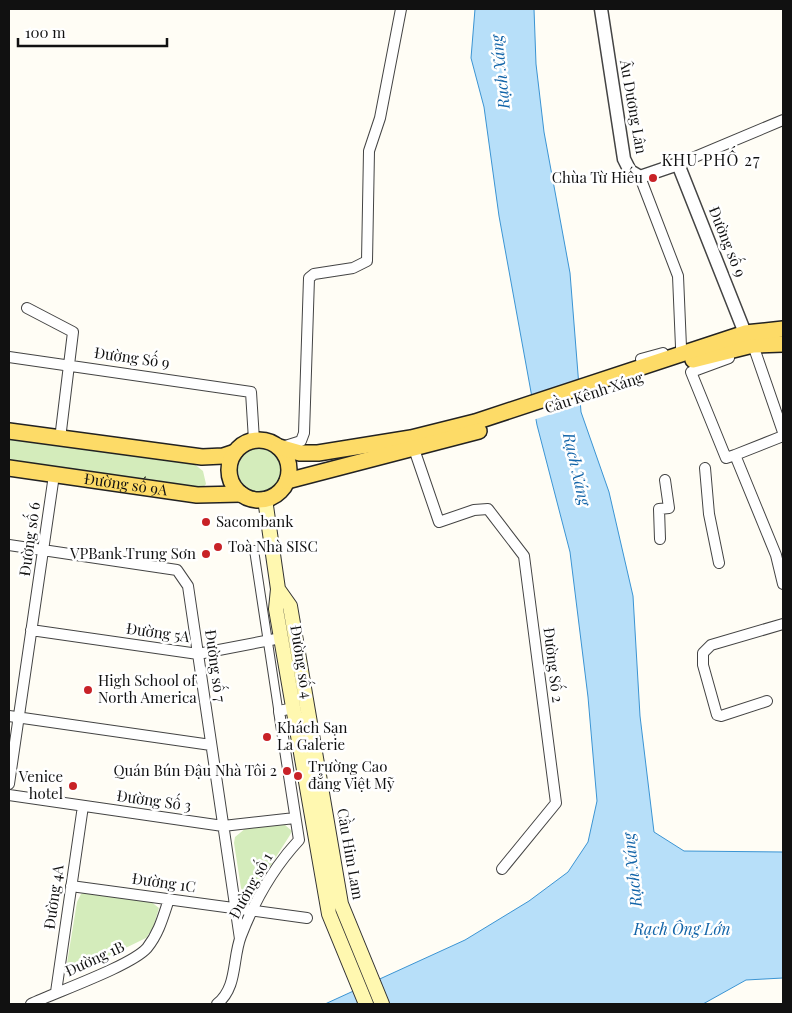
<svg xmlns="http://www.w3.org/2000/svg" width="792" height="1013" viewBox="0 0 792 1013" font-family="'Playfair Display',serif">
  <rect width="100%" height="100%" fill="#fffdf5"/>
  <!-- green -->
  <path fill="#d4ecbb" d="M9,436L193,463L203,471L206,484L202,489L9,463Z
    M238 470a22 22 0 1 1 44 0a22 22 0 1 1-44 0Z
    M285,825L292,831L290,835L253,893L249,895L244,894L241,888L234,843L235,837L246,828Z
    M86,892L150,901L159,908L153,928L146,938L70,975L67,972V963L77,902L81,894Z"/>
  <!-- water -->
  <path fill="#b7dff9" stroke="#3b94d3" d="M475,9H534L536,64L544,132L570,273L581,412L609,492L633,596L640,716L654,832L684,851L783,852V978L746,980L703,1004H325L465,940L529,901L568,872L588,842L597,801L588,697L570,552L537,425L499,216L484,107L471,58Z"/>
  <!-- pier -->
  <path fill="#fffdf5" d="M580,384L582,404L533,420L530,400Z"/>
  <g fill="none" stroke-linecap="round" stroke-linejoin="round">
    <defs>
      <path id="pedestrian" d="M254,550L279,715"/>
      <path id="minor" d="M678,164L783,120
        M640,177L678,276L681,347
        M27,308L73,332L60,439
        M753,345L783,432
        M9,357L251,392L254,440
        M729,358L691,372L726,458L735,455L776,555L783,584
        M641,359L663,353
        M282,447L301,441L304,433L309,278L314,274L353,268L367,261L369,151L380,118L401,9
        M414,449L439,522L474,510L488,509L524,556L556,803L502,869
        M735,455L783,436
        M705,468L709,514L719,563
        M660,539L659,509L669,508L665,480
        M9,545L177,570L188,586L240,939
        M31,630L198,654L281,638
        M767,701L721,716L717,715L703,665V653L711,645L783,624
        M9,716L211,745
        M9,784L54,475
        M9,795L223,826L295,818
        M71,886L307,918
        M56,992L83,806
        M31,1004C56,992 131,966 147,948C159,933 163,917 169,899
        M217,1004C238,987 232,959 241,936C254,902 274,867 299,840L279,711L293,708"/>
      <path id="tertiary" d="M601,9L624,159L630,171L640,177L678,164L745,333"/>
      <path id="secondary" d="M265,499L278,589L276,609L329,914L366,1004
        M278,589L290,606L341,904L382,1004"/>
      <g id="primary">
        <path d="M693,360L753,345L783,344"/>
        <path d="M9,431L202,457L223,456L235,452"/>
        <circle cx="259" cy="470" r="30"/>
        <path d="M279,447L300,453H318L411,438L475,422L745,333L783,329"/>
        <path id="s1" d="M9,468L197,495L241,494"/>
        <path d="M287,481L479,431"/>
      </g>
    </defs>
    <!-- pedestrian casing -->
    <use href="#pedestrian" stroke="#444" stroke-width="10"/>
    <!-- minor casing -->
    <use href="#minor" stroke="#444" stroke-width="12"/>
    <!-- tertiary casing -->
    <use href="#tertiary" stroke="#444" stroke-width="15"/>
    <!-- secondary casing -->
    <use href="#secondary" stroke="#333" stroke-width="16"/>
    <!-- primary casing -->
    <use href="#primary" stroke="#222" stroke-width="18"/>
    <!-- pedestrian -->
    <use href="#pedestrian" stroke="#fff" stroke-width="8"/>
    <!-- minor -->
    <use href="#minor" stroke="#fff" stroke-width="10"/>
    <!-- tertiary -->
    <use href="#tertiary" stroke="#fff" stroke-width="12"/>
    <!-- secondary -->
    <use href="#secondary" stroke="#fff8b0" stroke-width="14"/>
    <!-- primary -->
    <use href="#primary" stroke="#fddb67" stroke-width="15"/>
  </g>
  <!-- markers -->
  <g fill="#c82227" stroke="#fff" stroke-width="2">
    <circle cx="653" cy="178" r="5"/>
    <circle cx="206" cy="522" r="5"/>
    <circle cx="218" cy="547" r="5"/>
    <circle cx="206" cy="554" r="5"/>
    <circle cx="88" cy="690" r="5"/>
    <circle cx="267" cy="737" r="5"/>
    <circle cx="287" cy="771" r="5"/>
    <circle cx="298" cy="776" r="5"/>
    <circle cx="73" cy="786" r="5"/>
  </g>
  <g text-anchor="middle" stroke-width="5" stroke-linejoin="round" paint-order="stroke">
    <!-- street labels -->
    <g font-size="15" fill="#111" stroke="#fff">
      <text transform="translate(633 107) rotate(80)" y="5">Âu Dương Lân</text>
      <text transform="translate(727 242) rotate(68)" y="5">Đường số 9</text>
      <text transform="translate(132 358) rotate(8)" y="5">Đường Số 9</text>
      <text transform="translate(594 393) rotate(-18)" y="5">Cầu Kênh Xáng</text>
      <text dy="5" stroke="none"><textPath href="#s1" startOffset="118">Đường số 9A</textPath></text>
      <text transform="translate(30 539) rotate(-82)" y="5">Đường số 6</text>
      <text transform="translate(158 633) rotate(8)" y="5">Đường 5A</text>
      <text transform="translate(301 662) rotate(81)" y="5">Đường số 4</text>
      <text transform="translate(553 665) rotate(83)" y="5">Đường Số 2</text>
      <text transform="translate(215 666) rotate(82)" y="5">Đường số 7</text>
      <text transform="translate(154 801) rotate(8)" y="5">Đường Số 3</text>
      <text transform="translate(350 854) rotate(80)" y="5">Cầu Him Lam</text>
      <text transform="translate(164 883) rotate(8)" y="5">Đường 1C</text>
      <text transform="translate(251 886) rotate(-61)" y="5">Đường số 1</text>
      <text transform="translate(54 897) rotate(-82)" y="5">Đường 4A</text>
      <text transform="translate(95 959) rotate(-25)" y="5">Đường 1B</text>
    </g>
    <!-- poi labels -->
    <g font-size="15" fill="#111" stroke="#fff" text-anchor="start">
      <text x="643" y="183" text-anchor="end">Chùa Từ Hiếu</text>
      <text x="216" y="527">Sacombank</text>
      <text x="228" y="552">Toà Nhà SISC</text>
      <text x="196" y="559" text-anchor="end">VPBank Trung Sơn</text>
      <text x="98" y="686">High School of<tspan x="98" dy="17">North America</tspan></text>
      <text x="277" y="733">Khách Sạn<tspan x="277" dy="17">La Galerie</tspan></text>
      <text x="308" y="772">Trường Cao<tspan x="308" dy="17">đẳng Việt Mỹ</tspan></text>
      <text x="277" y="776" text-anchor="end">Quán Bún Đậu Nhà Tôi 2</text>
      <text x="63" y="782" text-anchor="end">Venice<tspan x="63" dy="17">hotel</tspan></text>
    </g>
    <!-- water labels -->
    <g font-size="16" font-style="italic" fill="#1365a9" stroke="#fff">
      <text transform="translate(500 72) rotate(-96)" y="6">Rạch Xáng</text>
      <text transform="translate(577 469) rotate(77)" y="6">Rạch Xáng</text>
      <text transform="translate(632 870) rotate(-96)" y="6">Rạch Xáng</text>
      <text x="682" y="935">Rạch Ông Lớn</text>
    </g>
    <!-- neighbourhood labels -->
    <g font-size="16" letter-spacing="1" fill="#111" stroke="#fff">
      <text x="711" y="166">KHU PHỐ 27</text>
    </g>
  </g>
  <!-- border -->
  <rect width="792" height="1013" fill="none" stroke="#111111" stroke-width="20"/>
  <!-- scale -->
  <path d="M18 38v8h149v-8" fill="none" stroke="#111111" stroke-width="2.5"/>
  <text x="25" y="38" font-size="15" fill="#111111" stroke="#ffffff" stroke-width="4" paint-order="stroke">100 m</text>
</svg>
